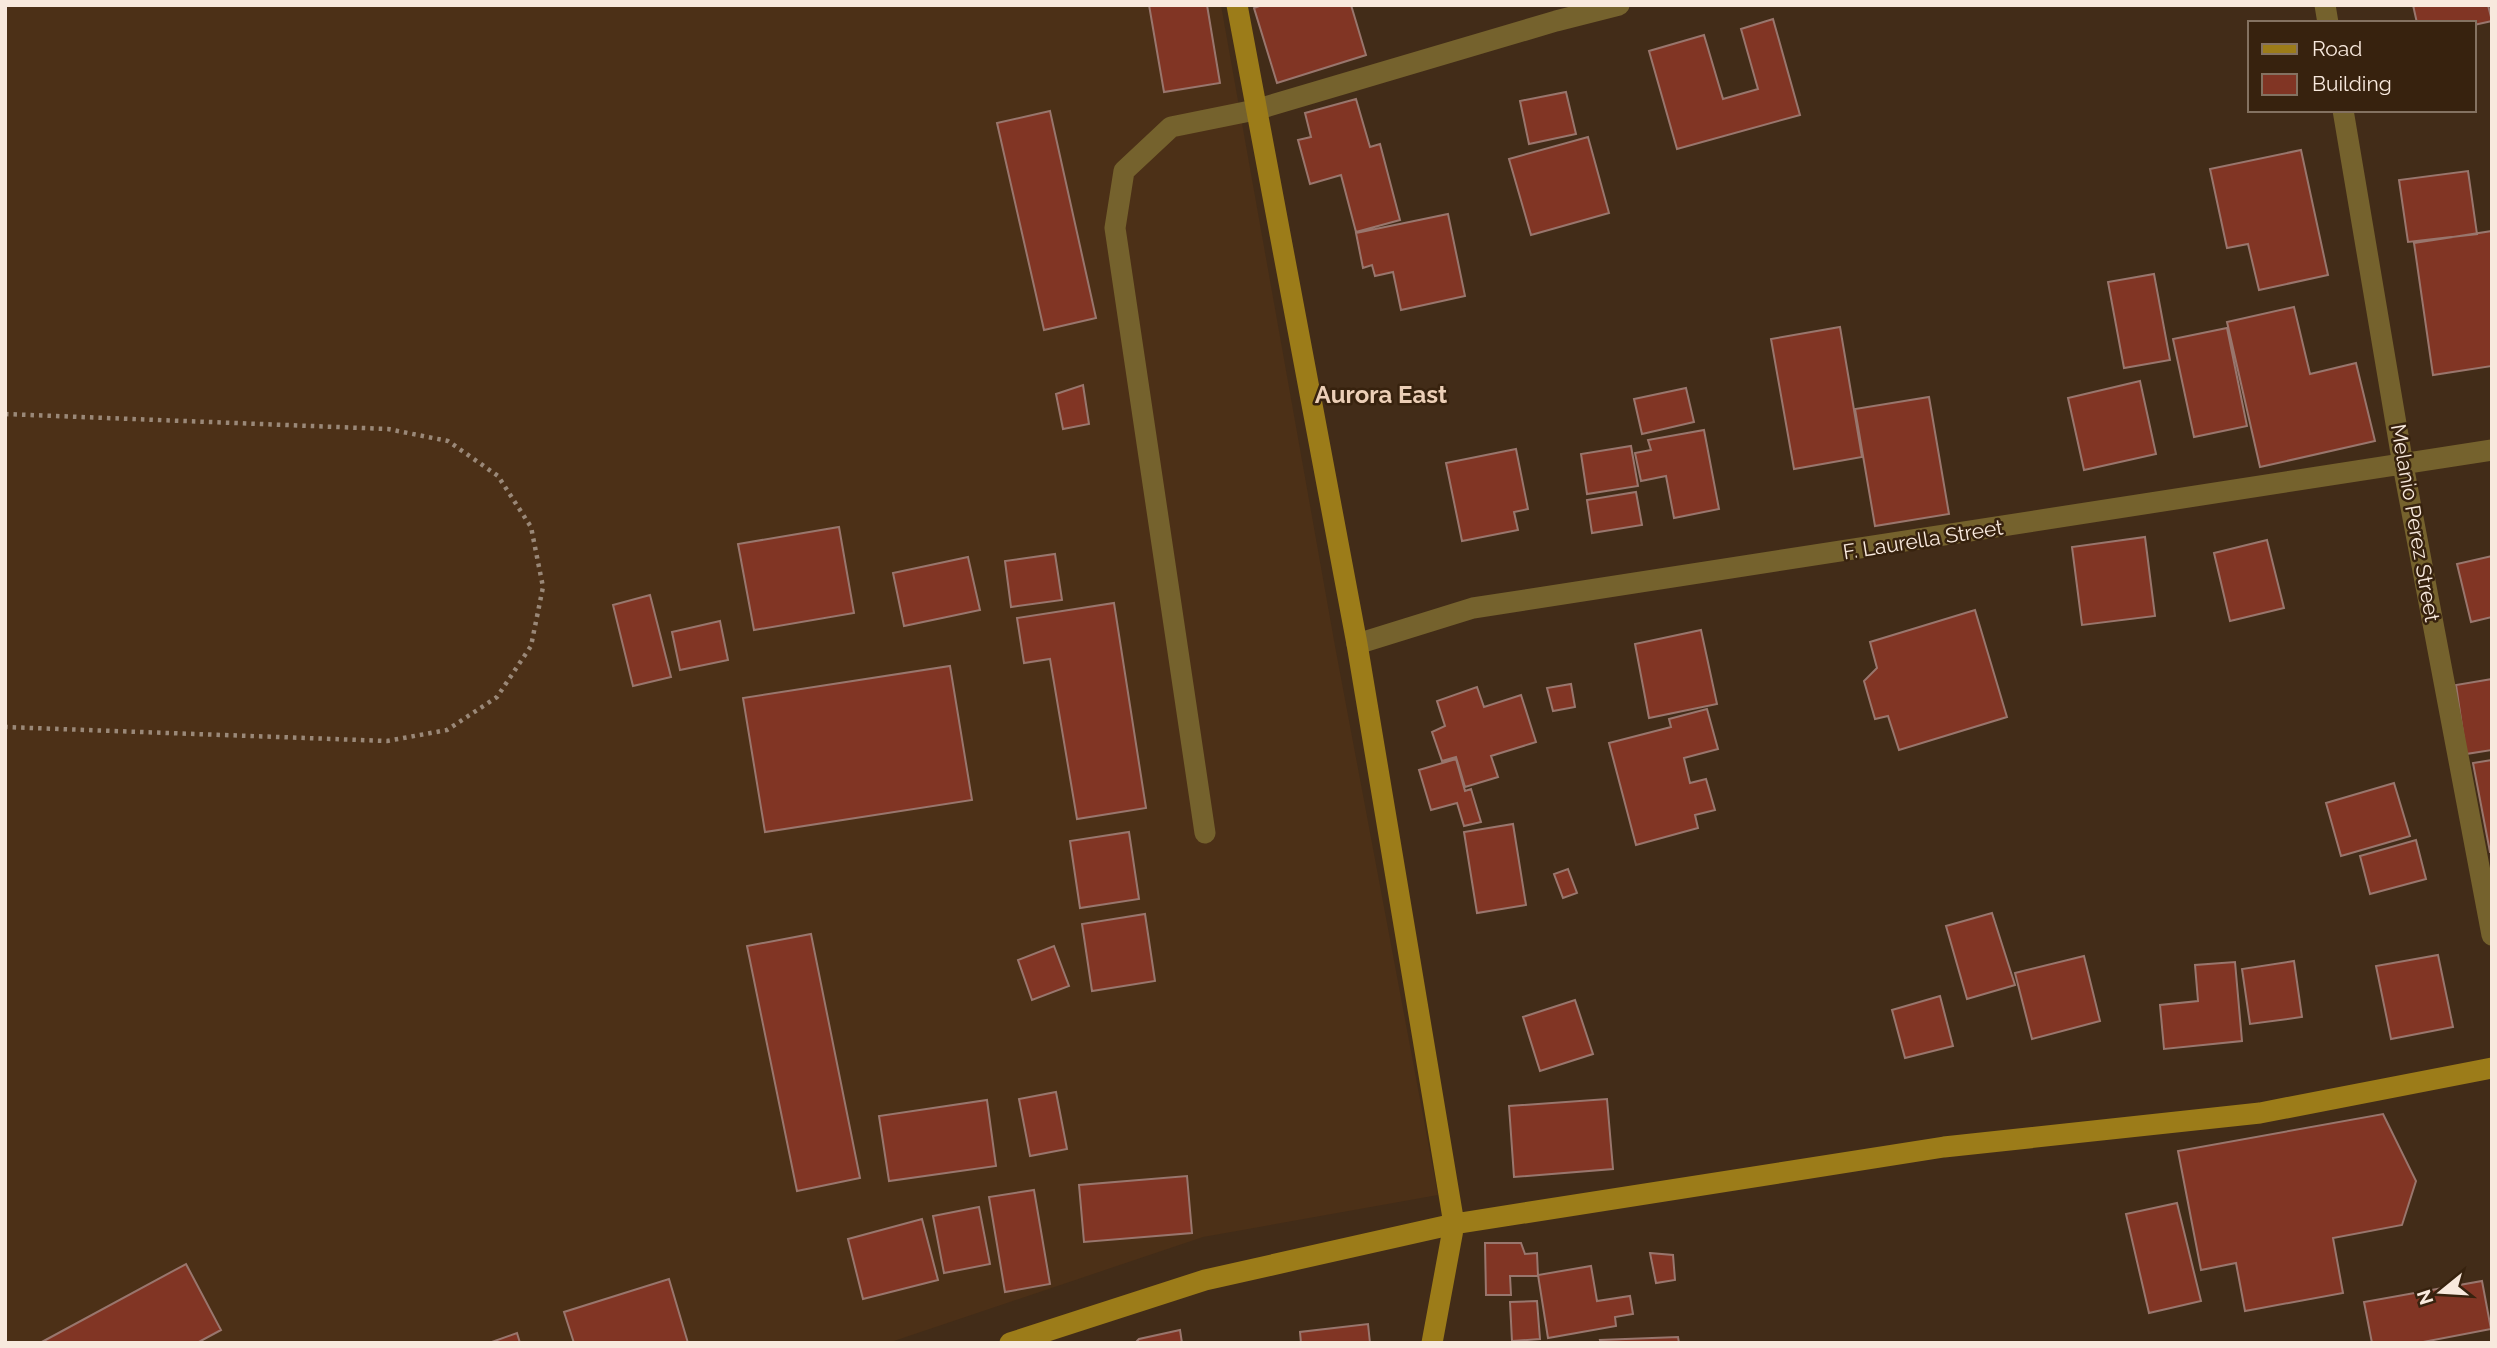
<svg xmlns="http://www.w3.org/2000/svg" width="2497" height="1348" viewBox="0 0 2497 1348" font-family="Raleway,sans-serif">
  <rect width="100%" height="100%" fill="#422c18"/>
  <!-- built -->
  <path fill="#4c3017" d="M5,5H1221L1335,646L1438,1195L1203,1237L888,1343H5Z"/>
  <!-- building -->
  <path fill="#813524" stroke="#99766d" stroke-width="2" d="M1149,5H1207L1220,83L1164,92Z
    M1262,5H1351L1366,55L1277,83L1254,8Z
    M2413,5H2488L2492,21L2474,25V23H2417Z
    M1773,19L1800,115L1677,149L1649,51L1704,35L1723,99L1758,89L1741,29Z
    M1566,92L1576,134L1529,144L1520,101Z
    M1356,99L1370,147L1380,144L1400,220L1356,232L1341,175L1310,184L1298,140L1311,137L1305,113Z
    M1050,111L1096,318L1044,330L997,123Z
    M1588,137L1609,213L1531,235L1509,159Z
    M2301,150L2328,275L2259,290L2248,244L2227,248L2210,169Z
    M2468,171L2477,234L2408,242L2399,180Z
    M1448,214L1465,296L1401,310L1393,272L1375,276L1372,265L1363,268L1356,233Z
    M2492,231V366L2433,375L2414,243Z
    M2154,274L2170,360L2124,368L2108,282Z
    M2294,307L2310,374L2356,363L2375,441L2260,467L2227,322Z
    M1840,327L1862,457L1794,469L1771,339Z
    M2227,328L2247,426L2194,437L2173,339Z
    M2140,381L2156,454L2084,470L2068,398Z
    M1083,385L1089,424L1063,429L1056,394Z
    M1686,388L1694,422L1642,434L1634,399Z
    M1929,397L1949,514L1875,526L1855,409Z
    M1704,430L1719,509L1674,518L1666,476L1641,481L1635,453L1651,450L1648,440Z
    M1631,446L1638,486L1587,494L1581,454Z
    M1516,449L1528,509L1514,512L1518,530L1462,541L1446,463Z
    M1636,492L1642,525L1592,533L1587,500Z
    M839,527L854,613L754,630L738,544Z
    M2145,537L2155,616L2082,625L2072,547Z
    M2267,540L2284,608L2230,621L2214,553Z
    M1055,554L1062,600L1011,607L1005,561Z
    M2492,556V617L2471,622L2457,564Z
    M968,557L980,610L904,626L893,573Z
    M650,595L671,677L633,686L613,605Z
    M1114,603L1146,808L1077,819L1050,659L1024,663L1017,618Z
    M1975,610L2007,717L1899,750L1888,716L1875,719L1864,681L1877,668L1870,642Z
    M720,621L728,660L680,670L672,632Z
    M1701,630L1717,704L1649,718L1635,644Z
    M950,666L972,800L765,832L743,698Z
    M2492,679V750L2466,754L2456,685Z
    M1571,684L1575,707L1553,711L1547,688Z
    M1477,687L1484,707L1521,695L1536,742L1491,756L1498,777L1465,787L1456,757L1442,761L1432,732L1445,726L1437,701Z
    M1707,709L1718,749L1684,758L1690,783L1706,779L1715,810L1695,815L1698,828L1636,845L1609,743L1671,727L1669,719Z
    M1456,759L1465,791L1471,789L1481,822L1464,826L1457,803L1431,810L1419,770Z
    M2492,760V852H2490L2473,763Z
    M2394,783L2410,836L2341,856L2326,803Z
    M1513,824L1526,905L1477,913L1464,832Z
    M1129,832L1139,899L1080,908L1070,841Z
    M2416,840L2426,879L2370,894L2360,856Z
    M1568,869L1577,893L1563,898L1554,874Z
    M1992,913L2015,985L1967,999L1946,926Z
    M1145,914L1155,981L1092,991L1082,924Z
    M811,934L860,1178L797,1191L747,946Z
    M1054,946L1069,986L1032,1000L1018,960Z
    M2438,955L2453,1027L2391,1039L2376,966Z
    M2084,956L2100,1021L2032,1039L2015,973Z
    M2294,961L2302,1017L2250,1024L2242,969Z
    M2235,962L2242,1041L2164,1049L2160,1005L2198,1001L2195,965Z
    M1940,996L1953,1046L1905,1058L1892,1010Z
    M1575,1000L1593,1054L1540,1071L1523,1017Z
    M1056,1092L1067,1149L1030,1156L1019,1099Z
    M1607,1099L1613,1169L1514,1177L1509,1106Z
    M987,1100L996,1166L889,1181L879,1116Z
    M2383,1114L2416,1181L2402,1225L2333,1238L2343,1293L2245,1311L2236,1263L2201,1270L2178,1151Z
    M1187,1176L1192,1233L1084,1242L1079,1185Z
    M1034,1190L1050,1284L1005,1292L989,1197Z
    M2177,1203L2201,1301L2149,1313L2126,1214Z
    M979,1207L990,1264L944,1273L933,1216Z
    M922,1219L938,1280L863,1299L848,1239Z
    M1485,1243H1521L1525,1254L1537,1253L1538,1276H1510L1511,1295H1486Z
    M1650,1253L1673,1255L1675,1280L1656,1283Z
    M186,1264L221,1330L197,1343H40Z
    M1591,1266L1597,1301L1630,1296L1633,1314L1615,1317L1616,1326L1548,1338L1538,1275Z
    M669,1279L688,1343H574L564,1312Z
    M2482,1281L2491,1329L2418,1343H2372L2364,1302Z
    M1537,1301L1540,1339L1512,1341L1510,1302Z
    M1368,1324L1370,1343H1301L1300,1332Z
    M1180,1330L1182,1343H1135L1139,1339Z
    M517,1333L520,1343H489Z
    M1678,1337L1679,1343H1601L1600,1340Z"/>
  <g fill="none" stroke-linecap="round" stroke-linejoin="round">
    <!-- path -->
    <path stroke="#9a8878" stroke-width="4.5" stroke-dasharray="3.5 5" stroke-linecap="butt" d="M5,414L388,429L448,441L498,476L531,527L543,587L531,646L497,697L447,730L387,741L5,727"/>
    <!-- lane -->
    <path stroke="#75622d" stroke-width="21" d="M1205,833L1115,228L1124,171L1171,127L1255,110"/>
    <!-- street -->
    <path stroke="#75622d" stroke-width="21" d="M2325,5L2328,23
      M1255,110L1556,21L1619,5
      M2343,110L2403,465L2492,935
      M1357,644L1473,608L2492,450"/>
    <!-- secondary -->
    <path stroke="#9c7c19" stroke-width="21" d="M1237,5L1357,644L1454,1224L1432,1343
      M1010,1343L1205,1280L1454,1224L1944,1147L2260,1113L2492,1068"/>
  </g>
  <g text-anchor="middle" stroke-width="5" stroke-linejoin="round" paint-order="stroke">
    <!-- street labels -->
    <g font-size="21" fill="#f8e9dd" stroke="#37220e">
      <text transform="translate(2415 523) rotate(80)" y="7">Melanio Perez Street</text>
      <text transform="translate(1923 540) rotate(-9)" y="7">F. Laurella Street</text>
    </g>
    <!-- quarter labels -->
    <g font-size="24" font-weight="bold" fill="#eccfb7" stroke="#37220e">
      <text x="1381" y="403">Aurora East</text>
    </g>
  </g>
  <!-- border -->
  <rect width="2497" height="1348" fill="none" stroke="#f8e9dd" stroke-width="14"/>
  <!-- legend -->
  <rect x="2248" y="21" width="228" height="91" fill="#37220e" stroke="#847261" stroke-width="2"/>
  <rect x="2262" y="44" width="35" height="10" fill="#9c7c19" stroke="#847261" stroke-width="2"/>
  <text x="2312" y="56" font-size="21" fill="#f8e9dd">Road</text>
  <rect x="2262" y="74" width="35" height="21" fill="#813524" stroke="#847261" stroke-width="2"/>
  <text x="2312" y="91" font-size="21" fill="#f8e9dd">Building</text>
  <!-- north arrow -->
  <g transform="translate(2441 1292) rotate(252)" stroke="#37220e" stroke-width="5" paint-order="stroke">
  <path d="M0-5L12 26L0 18L-12 26Z" fill="#f8e9dd"/>
  <text y="-10" font-size="19" font-weight="bold" text-anchor="middle" fill="#f8e9dd">N</text>
  </g>
</svg>
